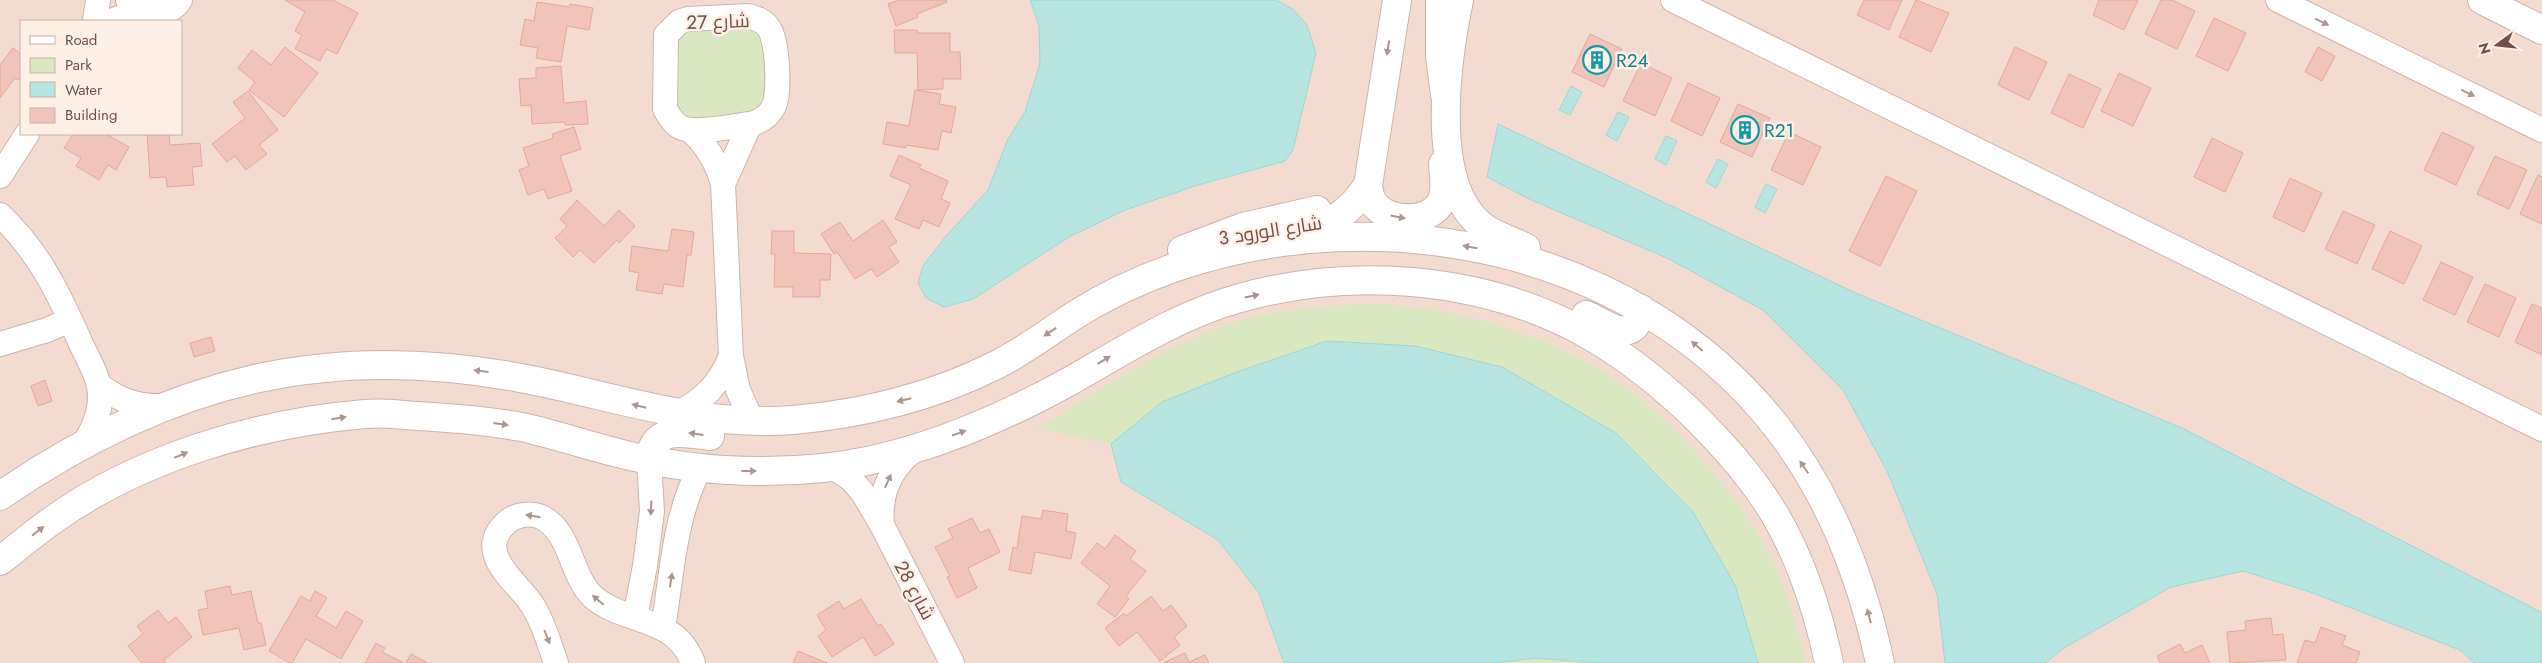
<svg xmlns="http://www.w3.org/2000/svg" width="2542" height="663" viewBox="0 0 2542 663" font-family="Jost,Cairo,sans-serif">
  <rect width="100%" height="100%" fill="#fcece1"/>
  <!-- residential -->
  <path fill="#f3dccf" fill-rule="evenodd" d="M0,0H2542V663H0ZM21,21H181V134H21Z"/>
  <!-- green -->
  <path fill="#d9e8c0" d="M750,26L763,34L768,104L750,119H686L679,112L676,104V36L682,30Z
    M1382,304C1403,307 1425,308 1445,312C1492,321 1539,338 1581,359C1655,394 1751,504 1781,579C1792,607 1799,634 1805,663H1758L1735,585L1162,402L1111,444L1038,428C1094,394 1148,355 1210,331C1265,309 1323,305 1382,304Z
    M1535,658L1592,661L1597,663H1494Z"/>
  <!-- water -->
  <path fill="#b6e4e1" stroke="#9dd6d3" d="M1030,0H1276L1293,9L1307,25L1316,53L1293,150L1285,161L1198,185L1125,210L1069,237L973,299L944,307L926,298L918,283L923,266L946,236L988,190L1008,139L1025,112L1040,63L1039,26Z
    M1571,86L1582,92L1570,115L1559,110Z
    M1618,112L1629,117L1617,141L1606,135Z
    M1498,124L1858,294L2182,428L2535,609L2542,613V663H2475L2460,650L2310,592L2243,571L2171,587L2064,648L2045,663H1945L1937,594L1887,471L1843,390L1763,310L1667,258L1529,199L1487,177Z
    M1666,136L1677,141L1666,165L1655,159Z
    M1718,159L1728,164L1716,188L1706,182Z
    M1766,184L1777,189L1765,213L1755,207Z
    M1327,341L1415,346L1502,367L1616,433L1693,512L1735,585L1758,663H1597L1535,658L1494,663H1284L1259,593L1218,540L1121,482L1111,444L1162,402L1234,373Z"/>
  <!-- building -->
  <path fill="#f0c4b9" stroke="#e3a79a" d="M285,0H333L358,13L337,54L326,49L320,61L295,49L302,35L295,31L305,12Z
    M899,0H946L947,2L917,14L918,17L896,26L888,4Z
    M1864,0H1902L1889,30L1857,15Z
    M1916,0L1949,13L1931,52L1899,37Z
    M2099,0H2138L2124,30L2093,15Z
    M2161,0H2172L2195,11L2177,49L2145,34Z
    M537,2L569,7L570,4L593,8L589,30L567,26L561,62L536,58L538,48L520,45L525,19L534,21Z
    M2214,18L2246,33L2228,71L2196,56Z
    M894,30H917L918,33H950V52H960L961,79H943V89L918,90L917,53H895Z
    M1590,34L1622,49L1604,87L1572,72Z
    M285,47L318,73L284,117L249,90L255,82L238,68L252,50L271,65Z
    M2015,47L2047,62L2029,100L1998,85Z
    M2318,47L2335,56L2322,81L2305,72Z
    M13,48L21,54V76L18,80L15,78L0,98V65Z
    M1641,63L1672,78L1655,116L1623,101Z
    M561,66L564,103L586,101L588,124L565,125L564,122L532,124L531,105L521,106L519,79L536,78V68Z
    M2119,73L2151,88L2133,126L2101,111Z
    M2069,74L2101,89L2083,128L2051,113Z
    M1688,83L1720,98L1702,136L1671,121Z
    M915,90L941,94L939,104L956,107L951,133L942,131L938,150L906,145V148L883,144L887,122L909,126Z
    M248,91L278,130L259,145L267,154L246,170L235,156L227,162L212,144L245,118L233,102Z
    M1738,104L1770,118L1752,157L1720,142Z
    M574,127L581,149L560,156L572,191L548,199L544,189L528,195L519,170L529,166L523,148L553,138L552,134Z
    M1789,132L1821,147L1803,185L1771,170Z
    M2442,132L2474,147L2456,185L2424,170Z
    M73,134H106L129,147L116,170L108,165L99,180L76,166L81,158L64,148Z
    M147,134H169L170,145L200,143L202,166L192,167L194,185L167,187L166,177L150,178Z
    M2212,138L2243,153L2225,192L2194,177Z
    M899,155L921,165L919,168L948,181L941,199L950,203L939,227L923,220L919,229L895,219L911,185L890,176Z
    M2495,156L2527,170L2509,209L2477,194Z
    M2538,175L2542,177V224L2520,214Z
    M1886,176L1917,191L1880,266L1849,251Z
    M2290,178L2322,193L2304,232L2273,217Z
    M577,200L604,226L619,210L635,226L619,243L617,240L594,263L580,250L573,257L555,238L567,226L560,219Z
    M2343,211L2375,225L2357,264L2325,249Z
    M883,220L897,242L889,247L899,262L877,277L871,269L855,279L837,252L834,254L821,234L840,222L853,241Z
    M672,229L694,232L691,255H687L683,287L664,284L662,294L636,290L639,273L629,271L632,246L668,251Z
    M772,231H794V253L831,254L830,280H820V297H793V287H774L775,254H771Z
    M2390,231L2422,246L2404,284L2372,269Z
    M2441,262L2473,277L2455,315L2423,300Z
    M2485,284L2516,298L2499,337L2467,322Z
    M2532,304L2542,308V355L2515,342Z
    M211,337L215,351L194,357L190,343Z
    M45,380L52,401L38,406L31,386Z
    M1043,510L1068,514L1066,531L1076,533L1071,559L1035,552L1031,574L1009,570L1013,547L1017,548L1022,516L1041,519Z
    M972,518L980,533L989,529L1000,552L968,568L977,588L957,598L947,577L950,576L935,547L953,538L948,529Z
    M1115,535L1136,551L1130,559L1146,571L1126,596L1129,599L1115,617L1097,604L1110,586L1081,563L1097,543L1105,549Z
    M230,586L232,595L251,591L258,623H261L266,645L244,650L239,628L203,635L198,610L208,608L205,591Z
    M315,591L327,598L316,616L336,628L346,611L363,621L341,659L306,639L292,663H290L269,651L301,596L310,601Z
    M1151,596L1163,611L1171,605L1187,626L1174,637L1180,645L1160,661L1137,632L1119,646L1105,628L1124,613L1126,616Z
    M861,599L878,626L881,624L894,644L875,656L863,637L832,657L818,636L826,630L817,615L839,601L844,609Z
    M158,610L168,623L176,617L192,637L164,660L166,663H142L128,646L143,634L137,626Z
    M2271,618L2273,635L2283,634L2286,660L2230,663L2227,632L2246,630L2245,621Z
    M2321,627L2346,636L2342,645L2360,652L2356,663H2297L2305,640L2315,643Z
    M376,643L385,648L382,652L404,663H365Z
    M2180,644L2185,653L2202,645L2210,663H2160L2157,656Z
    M798,651L827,663H793Z
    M1185,653L1189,662L1205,655L1209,663H1163Z
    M411,654L428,663H406Z"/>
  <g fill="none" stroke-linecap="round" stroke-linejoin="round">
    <defs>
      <path id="minor" d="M128,0C143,11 167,20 180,0
        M1673,0L2542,429
        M2278,0L2542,130
        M748,16C756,18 763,20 768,27C778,39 780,92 774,106C769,116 760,122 750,124C732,126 695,135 680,127C673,123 669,116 665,109L666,35L679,22L688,19Z
        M95,21L98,0
        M111,21L141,10
        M690,130C707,145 717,162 723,184L731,356L738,390L752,421
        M0,176L27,134
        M723,184L750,124
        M0,215C39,251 60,296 81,344C87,357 97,373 99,387C103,408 95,427 83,445
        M0,344L47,330L70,320
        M99,385C120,401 138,407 164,406
        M676,414C704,400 719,385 731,356
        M833,467L851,479L863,493L882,525L952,663
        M882,525C879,493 890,467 917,448
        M635,617L645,566L652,511L649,460
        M663,628C672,575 674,516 700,468
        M556,663C549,643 543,621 531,603C516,581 474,553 506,523C514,515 530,512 541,517C571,531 570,574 592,596C624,625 675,614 693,663"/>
      <path id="tertiary" d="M1459,0C1447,58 1428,184 1482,226C1494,236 1512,240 1526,248
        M1368,185C1369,193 1370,200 1376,206C1391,223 1430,223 1441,202C1447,190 1444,176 1443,164
        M1298,228C1332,224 1349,214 1368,185L1397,0
        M1182,250L1243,227L1317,210
        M1586,315C1606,324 1636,348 1641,309
        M649,460C655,424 683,433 710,436
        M0,496C170,379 332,339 536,381C623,399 702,427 793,420C861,414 931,397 992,367C1022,353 1047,333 1075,315C1105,296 1139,280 1173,268C1382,196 1636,248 1776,426C1830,495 1862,578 1880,663
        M0,561C17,548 33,534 50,522C138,458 257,423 365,414C382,412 401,415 418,416C453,418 488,421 522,427C553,434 583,444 614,452C682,470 753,475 823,468C909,459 994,423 1070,381C1125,350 1178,315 1240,298C1350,267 1476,276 1578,329C1619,351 1655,379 1688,410C1721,442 1752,476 1775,515C1802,561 1818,611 1829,663"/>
      <path id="secondary" d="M1440,0V56L1445,95
        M2482,0L2542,30"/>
    </defs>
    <!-- minor casing -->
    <use href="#minor" stroke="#ceb3ab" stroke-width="26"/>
    <!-- tertiary casing -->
    <use href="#tertiary" stroke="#ceb3ab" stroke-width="30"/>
    <!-- secondary casing -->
    <use href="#secondary" stroke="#d1b2a8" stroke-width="30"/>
    <!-- minor -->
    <use href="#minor" stroke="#fff" stroke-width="24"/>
    <!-- tertiary -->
    <use href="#tertiary" stroke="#fff" stroke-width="28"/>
    <!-- secondary -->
    <use href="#secondary" stroke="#fff" stroke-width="28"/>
  </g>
  <!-- one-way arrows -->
  <defs><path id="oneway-solid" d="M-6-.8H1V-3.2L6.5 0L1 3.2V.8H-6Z" transform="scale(1.25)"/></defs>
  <g fill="#aa9591">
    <use href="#oneway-solid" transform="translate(2322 22) rotate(26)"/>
    <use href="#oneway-solid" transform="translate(1388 48) rotate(99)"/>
    <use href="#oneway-solid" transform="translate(2468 93) rotate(26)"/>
    <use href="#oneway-solid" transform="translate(1398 217) rotate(11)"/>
    <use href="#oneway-solid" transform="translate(1470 247) rotate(-170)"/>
    <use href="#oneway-solid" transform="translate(1252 296) rotate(-12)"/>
    <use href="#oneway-solid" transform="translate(1050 332) rotate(146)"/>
    <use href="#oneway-solid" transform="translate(1697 346) rotate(-139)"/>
    <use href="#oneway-solid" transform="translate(1104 360) rotate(-31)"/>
    <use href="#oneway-solid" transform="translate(481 371) rotate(-173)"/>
    <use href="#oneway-solid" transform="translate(904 400) rotate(166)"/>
    <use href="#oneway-solid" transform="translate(639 406) rotate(-166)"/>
    <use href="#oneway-solid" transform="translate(339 418) rotate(-9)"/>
    <use href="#oneway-solid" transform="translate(501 424) rotate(8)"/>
    <use href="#oneway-solid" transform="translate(959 433) rotate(-20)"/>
    <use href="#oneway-solid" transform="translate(696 434) rotate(-172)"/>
    <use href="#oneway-solid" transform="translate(181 455) rotate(-23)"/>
    <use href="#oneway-solid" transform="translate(1804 467) rotate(-124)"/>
    <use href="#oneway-solid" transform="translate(749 471)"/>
    <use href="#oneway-solid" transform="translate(888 481) rotate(-66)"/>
    <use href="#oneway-solid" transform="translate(651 508) rotate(92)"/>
    <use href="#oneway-solid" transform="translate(533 516) rotate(-171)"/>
    <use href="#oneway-solid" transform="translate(38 531) rotate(-38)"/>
    <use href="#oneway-solid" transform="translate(671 580) rotate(-81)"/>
    <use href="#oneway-solid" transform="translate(598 600) rotate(-140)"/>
    <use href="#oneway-solid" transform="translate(1869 616) rotate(-104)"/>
    <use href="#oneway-solid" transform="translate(547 637) rotate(69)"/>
  </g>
  <!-- icons -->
  <defs>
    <symbol id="building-ring" viewBox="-11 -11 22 22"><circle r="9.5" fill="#fff0e6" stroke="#0f9aa8" stroke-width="1.5"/><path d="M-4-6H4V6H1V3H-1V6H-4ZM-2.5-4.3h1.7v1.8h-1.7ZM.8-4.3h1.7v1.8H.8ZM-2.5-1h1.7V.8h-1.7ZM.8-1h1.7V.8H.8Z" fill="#0f9aa8"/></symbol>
  </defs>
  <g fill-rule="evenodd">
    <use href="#building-ring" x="1581" y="44" width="32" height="32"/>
    <use href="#building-ring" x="1729" y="114" width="32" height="32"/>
  </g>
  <g text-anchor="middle" stroke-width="5" stroke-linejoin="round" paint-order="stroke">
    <!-- street labels -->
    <g font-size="19" fill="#724f48" stroke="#fff0e6">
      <text transform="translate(718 21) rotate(-2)" y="7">شارع 27</text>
      <text transform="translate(1270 230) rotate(-9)" y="7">شارع الورود 3</text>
      <text transform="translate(915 590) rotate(62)" y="7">شارع 28</text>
    </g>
    <!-- culture labels -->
    <g font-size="19" fill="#0d838f" stroke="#fff0e6" text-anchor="start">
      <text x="1616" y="67">R24</text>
      <text x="1764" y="137">R21</text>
    </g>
  </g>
  <!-- legend -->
  <rect x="20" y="20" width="162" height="115" fill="#fff0e6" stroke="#c7b0a7"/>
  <rect x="30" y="36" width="25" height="8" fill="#ffffff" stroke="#c7b0a7"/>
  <text x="65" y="45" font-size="15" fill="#724f48">Road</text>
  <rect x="30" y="58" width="25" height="15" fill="#d9e8c0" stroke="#c7b0a7"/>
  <text x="65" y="70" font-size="15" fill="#724f48">Park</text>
  <rect x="30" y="82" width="25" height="15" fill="#b6e4e1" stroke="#c7b0a7"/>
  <text x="65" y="95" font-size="15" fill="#724f48">Water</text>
  <rect x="30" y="108" width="25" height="15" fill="#f0c4b9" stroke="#c7b0a7"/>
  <text x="65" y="120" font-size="15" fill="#724f48">Building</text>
  <!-- north arrow -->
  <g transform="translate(2497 45) rotate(255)" stroke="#fff0e6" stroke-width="4" paint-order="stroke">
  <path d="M0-4L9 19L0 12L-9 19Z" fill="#724f48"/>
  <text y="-8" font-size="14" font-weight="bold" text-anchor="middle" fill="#724f48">N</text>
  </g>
</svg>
